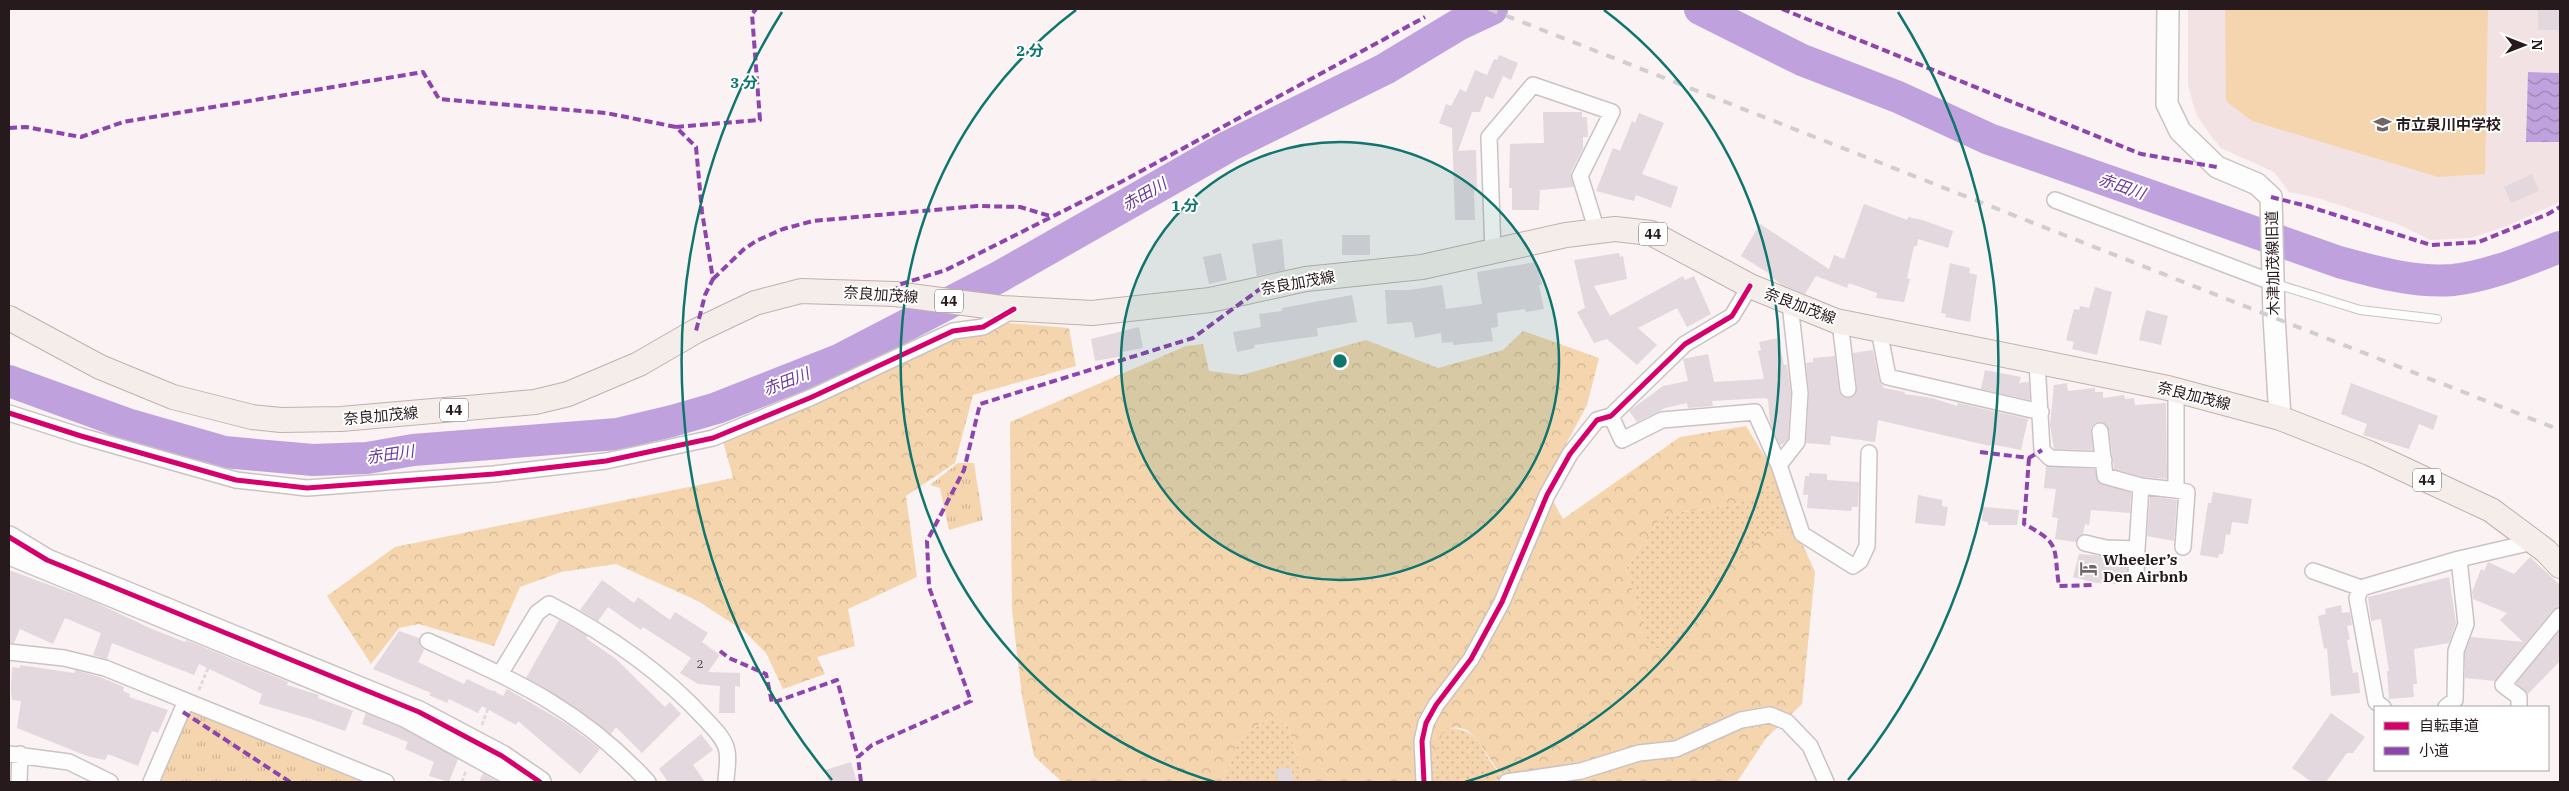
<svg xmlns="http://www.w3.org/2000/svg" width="2569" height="791" viewBox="0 0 2569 791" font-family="'IBM Plex Serif','Noto Sans JP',serif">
  <defs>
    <pattern id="grass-dots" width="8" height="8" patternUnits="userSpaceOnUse" patternTransform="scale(1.25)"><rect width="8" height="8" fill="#f4d5ad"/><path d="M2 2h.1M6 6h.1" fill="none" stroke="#d1b694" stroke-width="1.8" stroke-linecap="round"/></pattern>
    <pattern id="forest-crowns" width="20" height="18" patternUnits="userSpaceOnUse" patternTransform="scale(1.25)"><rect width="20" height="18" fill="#f4d5ad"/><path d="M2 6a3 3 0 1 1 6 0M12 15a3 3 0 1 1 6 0" fill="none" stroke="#d1b694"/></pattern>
    <pattern id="park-tufts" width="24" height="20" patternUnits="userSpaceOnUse" patternTransform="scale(1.25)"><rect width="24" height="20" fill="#f4d5ad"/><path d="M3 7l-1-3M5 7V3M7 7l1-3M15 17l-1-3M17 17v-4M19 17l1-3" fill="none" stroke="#d1b694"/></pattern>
    <pattern id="water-waves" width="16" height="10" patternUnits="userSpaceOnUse" patternTransform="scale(1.25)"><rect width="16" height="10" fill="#bfa2dd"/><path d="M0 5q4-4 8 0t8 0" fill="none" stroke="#9b83b2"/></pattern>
  </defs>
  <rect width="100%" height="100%" fill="#faf2f3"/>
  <!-- built -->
  <path fill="#f3e2e4" d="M2188,9H2560V202L2507,226L2470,238L2430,240L2400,225L2314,197L2289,192L2274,172L2221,148L2211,136L2196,114L2188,85Z"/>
  <!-- grass -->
  <path fill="url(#grass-dots)" d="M1778,478L1797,539L1773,527L1696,612L1692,636L1670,648L1650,649L1626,569L1662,515L1739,504Z
    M1272,717L1288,726L1304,782H1222L1241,735Z
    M1444,728C1487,727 1478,757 1506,779L1484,782H1409L1432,762Z"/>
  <!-- forest -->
  <path fill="url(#forest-crowns)" d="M973,320L1069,328L1076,366L973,395L955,463L906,496L917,577L848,609L855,646L817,657L825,674L783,689L766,653L744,631L698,601L616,564L561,572L520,587L494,646L419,624L399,628L371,664L327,596L395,547L733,478L721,434L939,337Z
    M1523,331L1599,358L1587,405L1544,485L1563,519L1680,437L1746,426L1778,478L1739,504L1662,515L1626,569L1650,648H1669L1692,636L1696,612L1711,580L1773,527L1797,539L1804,547L1815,572L1802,704L1787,718L1778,712L1674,744L1506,779C1491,767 1478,730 1460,728C1455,727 1449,728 1444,729L1432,762L1409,782H1304L1288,726L1272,717L1241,735L1222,782H1062L1034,756L1022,696L1012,610L1010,422L1186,346L1203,344L1209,371L1242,375L1366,340L1438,368L1503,350Z
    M1771,719L1781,724L1766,738L1737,782H1532Z"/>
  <!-- park -->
  <path fill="url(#park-tufts)" d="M958,463H974L983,520L949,530L940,488L930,485Z
    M191,712H198L366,782H157Z"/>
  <!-- pitch -->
  <path fill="#f4d5ad" d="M2225,9H2488L2485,174L2438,177L2252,121L2226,101Z"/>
  <!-- water -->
  <path fill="url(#water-waves)" d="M2528,72L2560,73V142H2526Z"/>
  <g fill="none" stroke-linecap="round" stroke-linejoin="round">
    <!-- river -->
    <path stroke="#bfa2dd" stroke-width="32" d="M1700,9L1802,60L1898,97L1989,139L2339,262C2376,272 2415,283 2453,280C2490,276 2526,260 2560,247
      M9,381L130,425L224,452L313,460L367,458L413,450L617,434L672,421L717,408L839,360L999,277L1229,146L1385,69L1458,25L1492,9"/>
  </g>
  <!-- building -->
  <path fill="#e2d8dd" d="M2538,9H2560V30H2538Z
    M1499,55L1518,63L1511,80L1503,76L1493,99L1486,96L1480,112H1472L1458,151L1476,150L1477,190H1474L1475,220H1455L1452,128L1439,123L1446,104L1451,106L1460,89L1466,92L1475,70L1487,75L1494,59L1497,60Z
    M1543,112H1582V117H1587L1588,137H1583V149L1571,172L1574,187L1540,190L1539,210H1512V188H1509L1510,144L1544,143Z
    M1639,113L1664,123L1642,174L1678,187L1671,208L1636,195L1634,201L1596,191L1613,148L1620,151L1632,121L1635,123Z
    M2532,174L2539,191L2511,203L2504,187Z
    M1864,204L1907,220L1908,217L1922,220L1953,231L1948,248L1918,239L1917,246H1914L1907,278L1910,279L1904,302L1876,298L1877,293L1849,283L1847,288L1816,276L1805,294L1781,284L1772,278L1773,276L1741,256L1760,224L1829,269L1834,255L1844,259Z
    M1342,235H1370V255H1342Z
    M1282,239L1285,270L1257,276L1252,244Z
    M1221,253L1227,280L1209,284L1203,257Z
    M1619,253L1620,257L1623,256L1627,279L1594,286L1610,316L1683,276L1685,280L1694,276L1711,314L1687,327L1677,308L1638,328L1657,345L1637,365L1607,339L1594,343L1577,312L1585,308L1574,260Z
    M1536,262L1542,285H1539L1544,309L1526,312L1525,309L1497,313L1498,327L1491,328L1493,341L1453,345V342L1442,343L1441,333L1415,338L1412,322L1387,324L1385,290H1409L1442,285L1446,309L1482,304L1477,272Z
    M1950,263L1970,268L1969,273L1977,275L1970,322L1945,317L1946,314L1941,313Z
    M2095,287L2112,292L2097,355L2072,349L2074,342L2066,340L2074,309L2079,310L2080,306L2089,308Z
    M1352,295L1357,322L1317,328L1318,336L1254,345L1255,348L1237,352L1233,332L1261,327L1259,314L1282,311V308Z
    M2146,310L2168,316L2161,345L2139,340Z
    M1139,327L1143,348L1122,352L1123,356L1095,361L1091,339Z
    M1778,338L1784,365H1787L1791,393L1788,439L1783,444L1780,445L1770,423L1768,399L1764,398L1712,401L1713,406L1688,408L1687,403L1665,408L1637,422L1629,411L1663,386L1688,381L1683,359L1708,354L1714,382L1764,379L1758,351L1761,350L1759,342Z
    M1873,350L1879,379L1884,388L1905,392L1904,394L1932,398L1957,406L1958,403L2028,419L2021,450L1991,444L1990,446L1878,420L1875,442L1831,436L1830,445L1806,443L1809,393L1806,363L1813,362V358L1835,356L1839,391L1844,397L1850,398L1856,393L1857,388L1853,353Z
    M1985,370L2021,377L2019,383L2029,382L2030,400L1981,389Z
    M2067,383L2068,391L2095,388V392H2103V398L2124,395L2125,399L2134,398L2135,405L2166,403L2167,479L2143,477L2114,469L2109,430L2103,422L2095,423L2091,428L2093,450L2054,449L2050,425L2054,385Z
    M2351,383L2438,416L2433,430L2419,424L2409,449L2363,435L2367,424L2341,414Z
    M2046,466L2095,469L2098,482L2131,493L2130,513L2091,510L2089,525L2085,524L2083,534L2078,537L2076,542L2055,539L2058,518L2052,517L2056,489L2044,488Z
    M1809,473L1827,474V480L1859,482L1858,507H1852L1851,511L1807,508L1808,495H1803L1805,476H1809Z
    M2213,492L2252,499L2248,524L2232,522L2230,535L2226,534L2223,554H2219L2218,558L2200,555L2208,503H2211Z
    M1918,495L1942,500V506L1948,507L1945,526L1915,523Z
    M2150,496L2177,500L2174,541L2147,536Z
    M1983,507L2019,510L2017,525H1988V522L1982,521Z
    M2079,554L2127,558V573L2130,582H2124V584L2096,583L2073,577Z
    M2530,557L2560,585V607L2553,610L2495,681L2465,678V652L2471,637L2523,642L2500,620L2507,613L2473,599L2472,592L2481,569L2484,571L2488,562L2514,574Z
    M9,570L90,600L152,629L185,642L186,640L288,682L287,685L319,695L318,698L353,711L345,731L311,719L259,704L262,694L199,664L194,675L112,643L107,659L93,655L101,633L65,618L53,644L20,629L14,643H9Z
    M2449,577L2456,623L2449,643L2414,649L2417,684H2413L2414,697L2389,699L2387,671H2389L2381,619L2371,621L2368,597Z
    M602,580L634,603L638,597L670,620L675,612L708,633L702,642L720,655L708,672L740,673V687L735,686V713H719L720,686L698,684L680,673L691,658L643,627L641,630L608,607L598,621L580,610Z
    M2341,605L2342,613L2350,612L2352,625L2347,626L2350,639L2347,640L2353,673L2358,672L2360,693L2331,696L2327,648L2324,649L2318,616L2326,614L2325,609Z
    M559,620L588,636L586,638L616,659L665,707L670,702L681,714L642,753L616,727L611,734L577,708L526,678Z
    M2560,630V661L2528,694L2516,683Z
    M399,631L419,638L420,646L424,650L418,662L464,684L467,679L503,696L507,689L567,724L600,749L580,774L518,721L516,725L482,706L478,713L449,699L447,703L429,695L431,693L373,669Z
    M20,665L74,673L75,670L100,677L124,687L123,691L130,694L129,697L168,710L158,733L152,731L138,766L108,754L105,760L87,756L17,728L21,701L12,700L11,690L12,667L20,668Z
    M366,713L400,727L458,759L449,782L429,776L434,762L405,749L408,742L362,724Z
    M2331,713L2365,737L2353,753H2347L2326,782H2312L2292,768Z
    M701,734L713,750L693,765L705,782H668L659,769Z
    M851,762L857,782H829L825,770Z
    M1291,767L1294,782H1278L1276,769Z
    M483,773L499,782H479Z"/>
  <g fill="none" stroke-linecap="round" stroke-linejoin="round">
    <defs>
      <path id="lane" d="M2276,284L2360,310L2437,319"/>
      <path id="street" d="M2055,200L2274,283
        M1493,253L1489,137L1533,85L1612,112L1580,176L1597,231
        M1840,322L1848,389
        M1879,330L1888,377L2041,412
        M2037,362L2042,450L2050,458L2104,460
        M9,413L81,436L236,480L307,488L494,474L606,461L713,438L812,397L953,331L983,327L1013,310
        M1611,416L1622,440L1662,420L1755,412L1779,465L1802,534L1853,566L1860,561L1867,546L1869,453
        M2100,431L2105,476L2141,486
        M1779,465L1797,442L1800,393L1790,304
        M2176,490L2187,492L2183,547
        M2085,543L2106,548L2137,549L2141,486L2176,490V390
        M9,557L404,719L518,782
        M2313,571L2361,588
        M2136,573L2137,549
        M428,641C516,681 581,709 648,782
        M9,652L64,658L105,668L386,782
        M500,674L537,613L549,604C607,634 661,671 706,720C714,729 725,739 727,751C729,761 726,773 726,782
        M2383,707L2376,702L2357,598L2361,588L2459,559L2533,542
        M2446,707L2455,700L2456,651L2466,624L2459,559
        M2519,707V697L2503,685L2560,616
        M9,754L69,762L110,782
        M19,782L20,754
        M151,782L186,701
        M1424,782L1422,741L1426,723L1436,705L1471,659L1502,602L1547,495L1570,454L1597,420L1611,416L1685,344L1732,316L1750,286
        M1507,782L1581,771L1639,753L1676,749L1741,720L1770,715L1787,722L1810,746L1826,782"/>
      <path id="secondary" d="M2168,9L2167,104L2180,131L2217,167L2257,184L2271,197L2274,316L2280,418
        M9,537L47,560L419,712L502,756L540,782"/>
      <path id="primary" d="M9,318L100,367L173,397L252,417L281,420L341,419L535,402L568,394L639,364L696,331L755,303L801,291L895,294L1002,308L1092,313L1210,300L1306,279L1422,267L1566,235L1615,229L1651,233L1750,286L1836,321L2168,388L2280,418L2369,453L2491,510L2546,551L2560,566"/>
    </defs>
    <!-- lane casing -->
    <use href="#lane" stroke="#ccc2c3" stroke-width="10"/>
    <!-- street casing -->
    <use href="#street" stroke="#ccc2c3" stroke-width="18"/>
    <!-- secondary casing -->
    <use href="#secondary" stroke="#ccc2c3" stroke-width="24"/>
    <!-- primary casing -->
    <use href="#primary" stroke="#c0b1ae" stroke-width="26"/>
    <!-- path -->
    <path stroke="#dddbdb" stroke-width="3" stroke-dasharray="4 2.5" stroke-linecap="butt" d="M199,690L213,656
      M482,725L495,689
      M462,782L466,771"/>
    <!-- lane -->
    <use href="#lane" stroke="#fefdfd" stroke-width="8"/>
    <!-- street -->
    <use href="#street" stroke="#fefdfd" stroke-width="15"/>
    <!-- secondary -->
    <use href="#secondary" stroke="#fefdfd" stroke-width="21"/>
    <!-- primary -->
    <use href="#primary" stroke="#f4edea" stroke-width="24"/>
    <!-- rail -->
    <path stroke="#d0cece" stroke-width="4" stroke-dasharray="9 9" stroke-linecap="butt" d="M1489,9L2560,430"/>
    <!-- quiet -->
    <path stroke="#8e44ad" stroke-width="4" stroke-dasharray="8 4" stroke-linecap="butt" d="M1782,9L2141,154L2217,167
      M676,127L760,120L752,14L756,9
      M9,128L26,127L81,137L123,122L423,72L439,99L606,113L676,127L696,147L702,212L713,279L705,295L696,331
      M2271,197L2307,206L2431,245L2479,242L2548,214L2560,207
      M713,279L743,250L756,241L783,229L813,221L977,206L1020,207L1050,216
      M895,294L898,285L946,270L1121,182L1425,17
      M1980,452L2029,458L2042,450
      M2029,458L2024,524C2062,544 2053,547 2059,586L2094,585
      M720,651L729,658L766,674L772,703L837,680L858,757
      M183,712L290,782
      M861,782L858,757L872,745L971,701L929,587L927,541L964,470L980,404L1193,338L1260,289"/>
    <defs>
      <path id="cycleway" d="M9,413L81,436L236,480L307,488L494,474L606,461L713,438L812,397L953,331L983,327L1014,309
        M9,537L47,560L419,712L502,756L540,782
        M1424,782L1422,741L1426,723L1436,705L1471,659L1502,602L1547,495L1570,454L1597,420L1611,416L1685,344L1732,316L1750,286"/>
    </defs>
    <!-- cycleway casing -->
    <use href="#cycleway" stroke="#fff" stroke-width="8"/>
    <!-- cycleway -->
    <use href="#cycleway" stroke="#d6006c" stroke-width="5"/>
  </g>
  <!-- distance rings -->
  <circle cx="1340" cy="361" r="219" fill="#0f766e" fill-opacity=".12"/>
  <g fill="none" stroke="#0f766e" stroke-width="2.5">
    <circle cx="1340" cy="361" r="219"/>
    <path d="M1215 782A439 439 0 0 1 1076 10M1604 10A439 439 0 0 1 1465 782"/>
    <path d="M832 780A658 658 0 0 1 782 12M1898 12A658 658 0 0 1 1848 780"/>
  </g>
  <!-- icons -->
  <defs>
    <symbol id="school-bare" viewBox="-9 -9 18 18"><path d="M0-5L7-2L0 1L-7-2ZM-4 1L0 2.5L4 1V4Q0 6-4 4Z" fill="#716667" stroke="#fff" stroke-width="2.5" paint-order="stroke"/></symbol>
    <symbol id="hotel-bare" viewBox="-9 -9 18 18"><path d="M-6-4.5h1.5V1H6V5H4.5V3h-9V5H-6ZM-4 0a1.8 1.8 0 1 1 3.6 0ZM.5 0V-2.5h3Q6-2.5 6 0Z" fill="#716667" stroke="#fff" stroke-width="2.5" paint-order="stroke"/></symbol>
  </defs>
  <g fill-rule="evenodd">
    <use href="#school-bare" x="2370" y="112" width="25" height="25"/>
    <use href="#hotel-bare" x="2076" y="556" width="25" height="25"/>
  </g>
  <g text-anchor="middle" stroke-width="4" stroke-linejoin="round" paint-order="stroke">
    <!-- number labels -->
    <g font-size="12" fill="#584c4e">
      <text x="700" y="668">2</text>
    </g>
    <!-- shield labels -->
    <g fill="#fff" stroke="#685f60" stroke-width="1">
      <rect x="1639" y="222.5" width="28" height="23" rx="4"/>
      <rect x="935" y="289.5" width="28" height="23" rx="4"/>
      <rect x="440" y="398.5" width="28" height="23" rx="4"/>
      <rect x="2413" y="468.5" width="28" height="23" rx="4"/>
    </g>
    <g font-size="14" font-weight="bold" fill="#271a1c">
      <text x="1653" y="239">44</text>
      <text x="949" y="306">44</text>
      <text x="454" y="415">44</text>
      <text x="2427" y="485">44</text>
    </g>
    <!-- poi labels -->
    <g font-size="15" font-weight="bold" fill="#271a1c" stroke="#fff" text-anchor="start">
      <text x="2396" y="130">市立泉川中学校</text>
      <text x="2103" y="565">Wheeler’s<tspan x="2103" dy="17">Den Airbnb</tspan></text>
    </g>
    <!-- street labels -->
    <g font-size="15" fill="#271a1c" stroke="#fff">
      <text transform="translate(2273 263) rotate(-91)" y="5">木津加茂線旧道</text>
      <text transform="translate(1298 283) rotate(-10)" y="5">奈良加茂線</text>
      <text transform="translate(881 295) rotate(4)" y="5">奈良加茂線</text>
      <text transform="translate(1800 306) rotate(21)" y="5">奈良加茂線</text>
      <text transform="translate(2194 396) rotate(14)" y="5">奈良加茂線</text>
      <text transform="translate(381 416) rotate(-5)" y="5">奈良加茂線</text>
    </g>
    <!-- water labels -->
    <g font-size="16" font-style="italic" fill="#6b389c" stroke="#fff">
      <text transform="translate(2122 186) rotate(19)" y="6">赤田川</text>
      <text transform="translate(1144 194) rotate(-30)" y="6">赤田川</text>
      <text transform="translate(786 381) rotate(-21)" y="6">赤田川</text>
      <text transform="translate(390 454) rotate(-8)" y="6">赤田川</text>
    </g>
  </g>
  <circle cx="1340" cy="361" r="8" fill="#0f766e" stroke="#fff" stroke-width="2.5"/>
  <g font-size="15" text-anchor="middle" font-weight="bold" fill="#0f766e" stroke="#fff" stroke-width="4" stroke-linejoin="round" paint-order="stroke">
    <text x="1030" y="56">2 分</text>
    <text x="744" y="88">3 分</text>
    <text x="1185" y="211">1 分</text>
  </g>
  <!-- border -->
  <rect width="2569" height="791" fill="none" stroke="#271a1c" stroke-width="20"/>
  <!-- legend -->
  <rect x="2374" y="706" width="175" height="65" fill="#ffffff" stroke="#a9a3a4"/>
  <rect x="2384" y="722" width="25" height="8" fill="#d6006c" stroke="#a9a3a4"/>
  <text x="2419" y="731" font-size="15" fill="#271a1c">自転車道</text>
  <rect x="2384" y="747" width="25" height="8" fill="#8e44ad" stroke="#a9a3a4"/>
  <text x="2419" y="756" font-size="15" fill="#271a1c">小道</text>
  <!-- north arrow -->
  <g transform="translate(2524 45) rotate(90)" stroke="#ffffff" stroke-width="4" paint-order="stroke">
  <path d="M0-4L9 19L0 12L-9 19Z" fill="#271a1c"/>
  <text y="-8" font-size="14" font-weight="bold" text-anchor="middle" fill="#271a1c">N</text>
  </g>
</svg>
